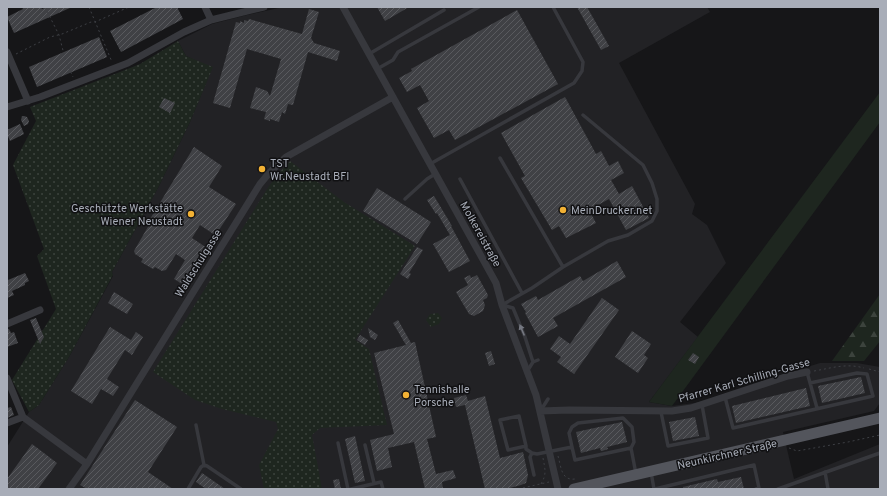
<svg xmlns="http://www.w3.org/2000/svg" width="887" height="496" viewBox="0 0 887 496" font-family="Overpass,sans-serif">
  <defs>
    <pattern id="grass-dots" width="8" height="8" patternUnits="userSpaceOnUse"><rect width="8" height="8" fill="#1e261f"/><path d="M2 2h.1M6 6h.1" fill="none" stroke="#3c433d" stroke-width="1.8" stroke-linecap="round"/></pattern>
    <pattern id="forest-firs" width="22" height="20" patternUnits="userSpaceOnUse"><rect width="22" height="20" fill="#1e261f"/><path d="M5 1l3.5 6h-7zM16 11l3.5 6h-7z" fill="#3c433d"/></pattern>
    <pattern id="building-hatch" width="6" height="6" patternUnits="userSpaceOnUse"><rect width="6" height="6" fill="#404145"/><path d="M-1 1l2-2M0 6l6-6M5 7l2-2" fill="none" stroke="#595a5e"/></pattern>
  </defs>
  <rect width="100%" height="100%" fill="#161618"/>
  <!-- built -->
  <path fill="#222225" d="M283,7H707L710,12L619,63L695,204L692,214L707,225L726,263L680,322L698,337L649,402L672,406L701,402L788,373L820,363H857L880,367V403L874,411L783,432L794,479L880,444V489H7V447L29,412L39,405L69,357L113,276L112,272L158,188L190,122L212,68L186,56L178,41L212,24L247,15Z"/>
  <!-- grass -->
  <path fill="url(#grass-dots)" d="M178,41L186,56L213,67L190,122L158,188L112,272L113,275L69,357L39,405L29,412L12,380L56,309L37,256L44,249L13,165L36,121L30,107L125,70L140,64Z
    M290,161L344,202L415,246L355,340L369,349L387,425L320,428L312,435L322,489H264L259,465L278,429L276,422L222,409L195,400L153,372L269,186L279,173Z
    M438,313L442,318L439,324L431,327L426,320L430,314Z"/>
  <!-- forest -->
  <path fill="url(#forest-firs)" d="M880,294V341L864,361H832Z"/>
  <!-- pitch -->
  <path fill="#1e261f" d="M880,92V122L672,406L649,402Z"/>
  <!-- building -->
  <path fill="url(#building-hatch)" d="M22,7H41L42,9L46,7H72L14,33L7,17L23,9Z
    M157,7H177L183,19L121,52L110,31Z
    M377,7H409L385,21Z
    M577,7H587L609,46L601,50Z
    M309,9L319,12L311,38L314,43L340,51L337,61L308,52L293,105L288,104L285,114L282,112L279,122L270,119V121L264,119L266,112L250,108L256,87L267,91L270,96L281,59L247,49L230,108L213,103L236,22L240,23V21L244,23V20L248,21L249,19L302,34Z
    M517,10L558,84L455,140L449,130L434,138L417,108L429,101L420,85L407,92L399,78L412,71L411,69Z
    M99,37L107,57L37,87L29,67Z
    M565,97L596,154L601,151L609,166L618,161L624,173L611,180L619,194L632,186L649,218L626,230L609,199L589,210L596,223L566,238L559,226L552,230L521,178L525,176L501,133Z
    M164,98L175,103L170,113L159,107Z
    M22,116H24L27,117L29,121L28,124L24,126L21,120Z
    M20,124L24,134L10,141L7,134V130Z
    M194,147L222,166L209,187L236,204L217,233L215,235L200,225L192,238L207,248L184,285L174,279L185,260L176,254L166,270L162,271L155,267L153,269L141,262L143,259L135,254L134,251L149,225L147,224Z
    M260,165L266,168L263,173L258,170Z
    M377,188L431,222L417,244L363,211Z
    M434,196L452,226H451L470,261L449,272L433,244L450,235L437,213L436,214L427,200Z
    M417,247L423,250L409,273L411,274L408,279L400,274Z
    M617,261L626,277L553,318L558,326L538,337L525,313L526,312L521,304L536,296L538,300L580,276L583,281Z
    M25,273L29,281L25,283V285L12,291L14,295L7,298V279L8,280Z
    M470,275L471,278L477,275L488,295L487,298L483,300L485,305L483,311L474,316L469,314L456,292L468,285L464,278Z
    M114,292L133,304L127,314L108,303Z
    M602,298L619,310L574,374L557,362L561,357L550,349L559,336L570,344Z
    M36,318L44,337L40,344L30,320Z
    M398,320L411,343L415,342L436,437L427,439L436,474L453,470L456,478L442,482L443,489H425L414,442L388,448L392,467L377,471L370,440L394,434L374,353L406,345L393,323Z
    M110,327L131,340L136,332L143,337L132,355L125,350L107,379L119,387L113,396L101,389L92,404L71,391Z
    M368,328L378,335L375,340L370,337Z
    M7,329H9L11,333L14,332L18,343L7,347Z
    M632,331L651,344L644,355L648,358L638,373L615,357Z
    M360,335L368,340L365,345L357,340Z
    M491,351L495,364L489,366L485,353Z
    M693,353L699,357L695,364L688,360Z
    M861,377L865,393L822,403L818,386Z
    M806,388L810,406L736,423L732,406Z
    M466,395L468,401L485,396L500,458L523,452L528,475L526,483L521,485L506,489H485L465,405L456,407L454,398Z
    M135,400L177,427L148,472L173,489H87L80,485Z
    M11,407L14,415L7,418V408Z
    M695,417L699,436L673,441L669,422Z
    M622,422L627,442L607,447L608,449L602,451H601L600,448L581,453L576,432Z
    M355,436L365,481L355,483L345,439Z
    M32,444L57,463L38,489H7V479Z
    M202,473L225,489H206L196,482Z
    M741,477L744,489H683V487L717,479L718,482Z
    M339,479L341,489H335L333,480Z"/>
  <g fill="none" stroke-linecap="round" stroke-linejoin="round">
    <!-- path -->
    <path stroke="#3d3f44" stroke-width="1" stroke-dasharray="2 3" stroke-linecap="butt" d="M45,7L59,35L66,62L73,77
      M89,7L112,62
      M16,54L50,37L62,34L91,22H95L129,7
      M869,369L880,372
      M814,371C832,368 846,363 864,368
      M789,448L797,451L848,442L880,435
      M558,456C561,466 561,481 575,479
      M541,484C547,474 545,469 543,458
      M518,489L549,482"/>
    <!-- lane -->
    <path stroke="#37383d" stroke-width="3.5" d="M369,54L444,10
      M377,69L393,60L398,52L479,7
      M500,158L563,267
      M430,164L574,83L582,71L583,62L553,7
      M460,179L522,293
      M405,199L427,179L435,174
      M502,305L532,288L563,267L608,241L628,235L652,221L657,211V199L652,183L643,165L583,115
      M502,305L513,308L525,337L533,362
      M528,370L533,362L538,360
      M807,372L817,408
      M725,397L733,428L873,396L867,374L857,373L810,383
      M541,410L548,399
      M661,412L668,446L708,438L702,405
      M196,425L204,465
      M338,443L348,489
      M365,445L374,483
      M526,446L508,450L500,420L519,416L526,446V449L532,453L537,454L572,447L575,460L631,448L636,474
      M572,447L569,433L572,427L578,423L623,418L632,427L634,442L631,448
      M532,453L530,457L534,475
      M651,472L654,489
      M825,472L828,489
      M188,489L201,467L204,465L207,466L241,489
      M351,489L381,482L383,489
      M655,489L754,465L759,488L756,489
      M778,489L880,453"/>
    <!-- street -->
    <path stroke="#37383d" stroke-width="7" d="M205,7L211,20
      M343,7L496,283L502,305L536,395L558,489
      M7,52L28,101
      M7,107L40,97L128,63L184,32L211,20L264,7
      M7,324L40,310
      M7,378L23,417L87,464
      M540,411L569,410L672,411L691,408L788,376L807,372
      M7,423L23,417
      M69,489L87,464L260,184L270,172L286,157L393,97"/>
    <!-- primary -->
    <path stroke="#53555c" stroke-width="11" d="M574,489L880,418"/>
  </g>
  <!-- one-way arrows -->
  <defs><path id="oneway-solid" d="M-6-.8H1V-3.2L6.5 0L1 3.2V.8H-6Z"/></defs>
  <use fill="#757881" href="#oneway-solid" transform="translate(522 330) rotate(-113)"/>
  <!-- markers -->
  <g fill="#f2b134" stroke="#111113" stroke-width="1.5">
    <circle cx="262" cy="169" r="4"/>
    <circle cx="563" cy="210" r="4"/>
    <circle cx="191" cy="214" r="4"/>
    <circle cx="406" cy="395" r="4"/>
  </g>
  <g text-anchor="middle" stroke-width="3" stroke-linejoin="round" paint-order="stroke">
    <!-- poi labels -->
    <g font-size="11" fill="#a8adb8" stroke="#111113" text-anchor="start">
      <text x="270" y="167">TST<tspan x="270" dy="13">Wr.Neustadt BFI</tspan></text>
      <text x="183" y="212" text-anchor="end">Geschützte Werkstätte<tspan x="183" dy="13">Wiener Neustadt</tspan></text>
      <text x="571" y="214">MeinDrucker.net</text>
      <text x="414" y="393">Tennishalle<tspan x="414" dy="13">Porsche</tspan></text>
    </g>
    <!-- street labels -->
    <g font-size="11" fill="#a8adb8" stroke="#111113">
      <text transform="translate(481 234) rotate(61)" y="4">Molkereistraße</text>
      <text transform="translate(198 263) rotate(-58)" y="4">Waldschulgasse</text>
      <text transform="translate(744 380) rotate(-16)" y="4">Pfarrer Karl Schilling-Gasse</text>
      <text transform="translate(727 454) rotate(-13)" y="4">Neunkirchner Straße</text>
    </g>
  </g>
  <!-- border -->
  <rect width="887" height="496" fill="none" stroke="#a8adb8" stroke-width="16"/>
</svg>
